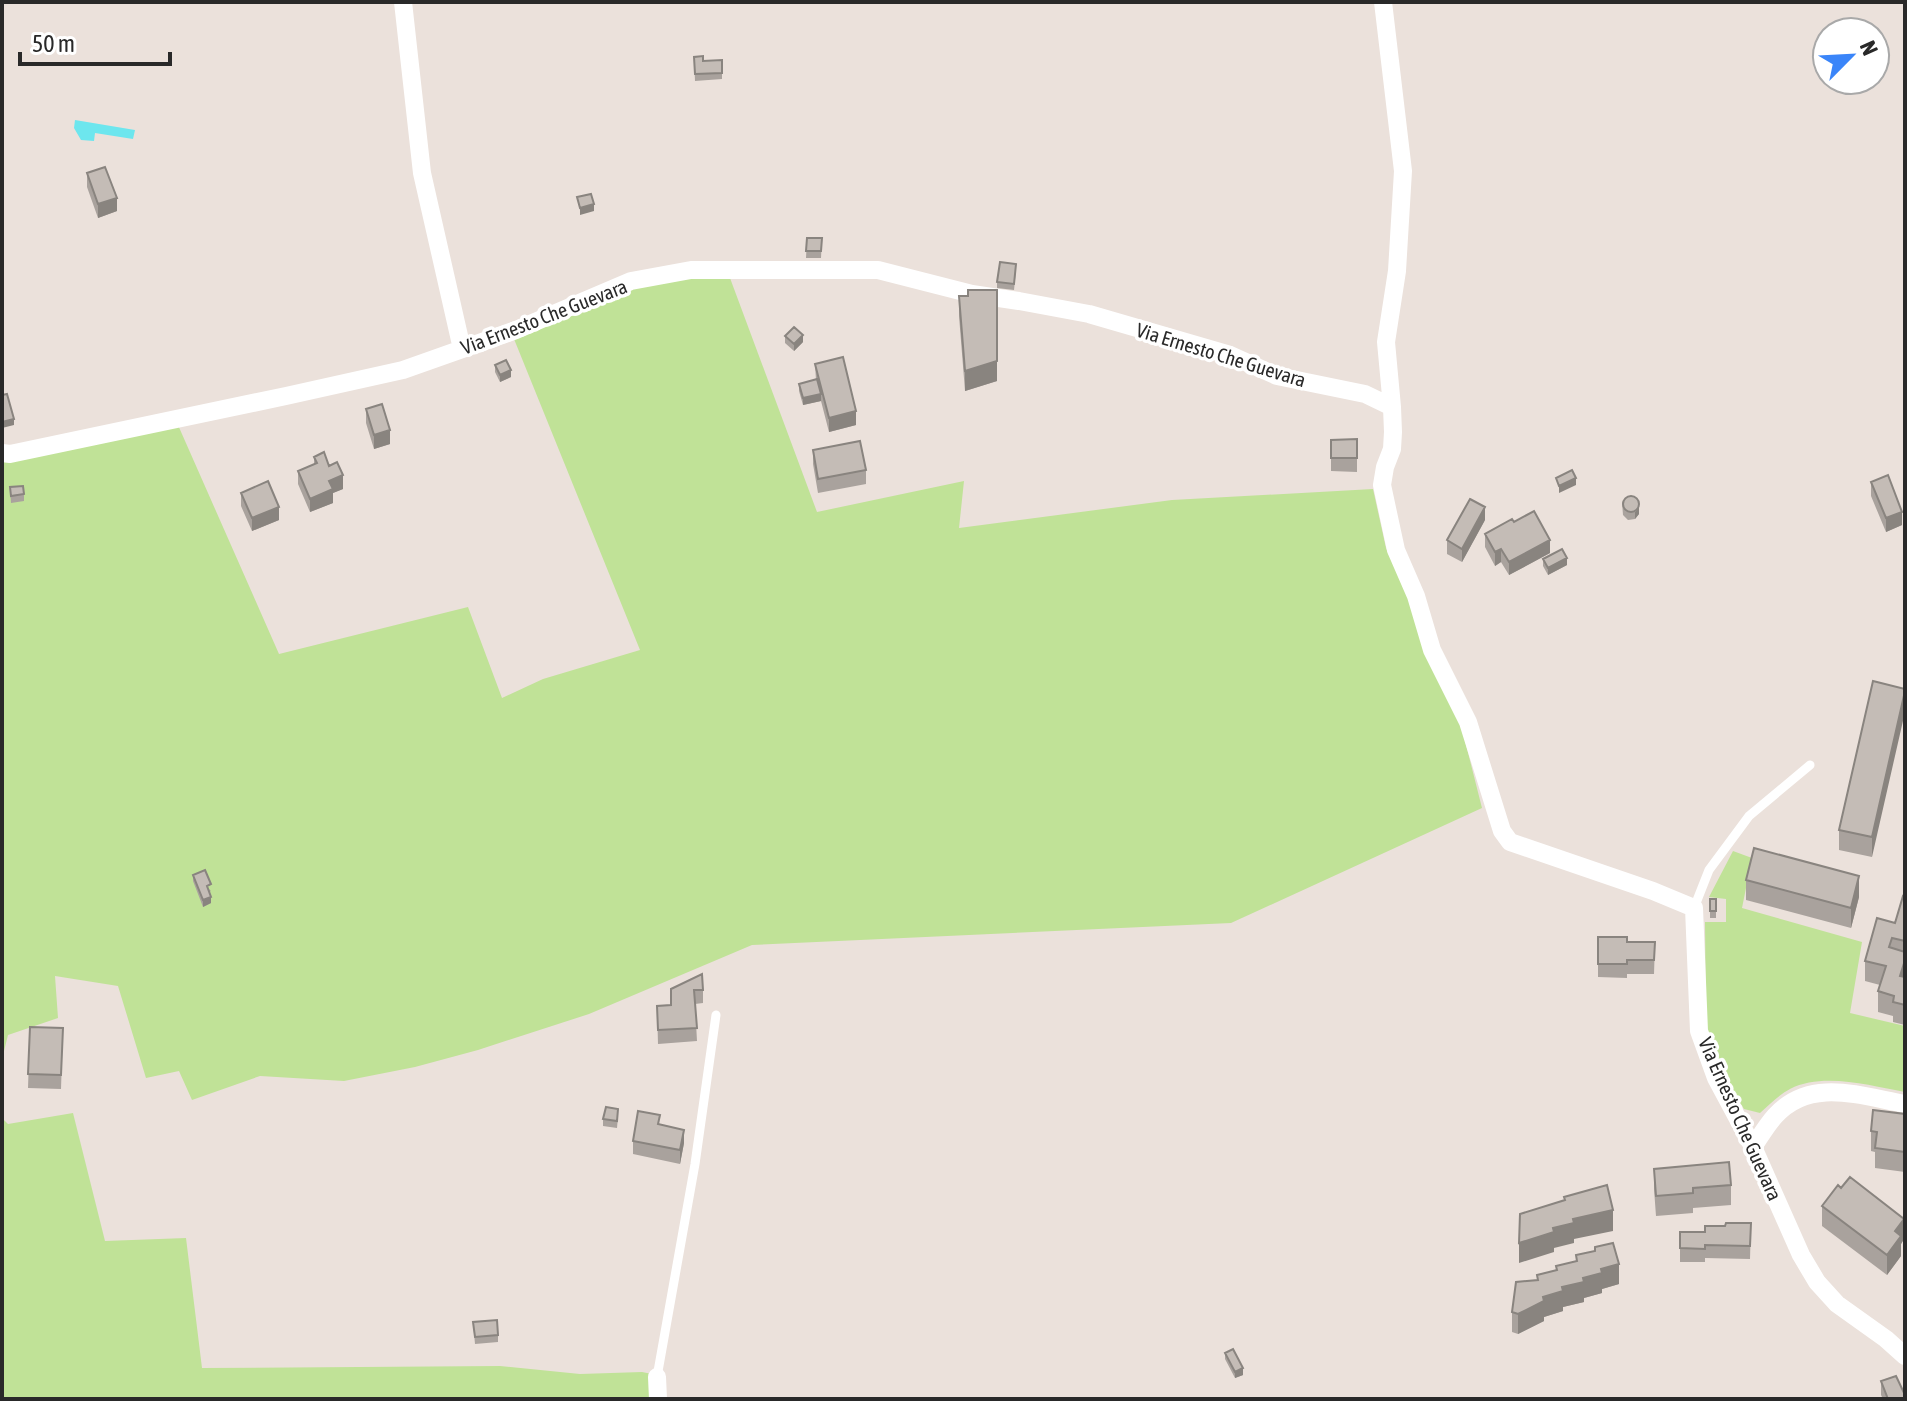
<svg xmlns="http://www.w3.org/2000/svg" width="1907" height="1401" viewBox="0 0 1907 1401" font-family="'Asap Condensed',sans-serif">
  <rect width="100%" height="100%" fill="#ebe1db"/>
  <!-- green -->
  <path fill="#c0e297" d="M691,277L730,278L817,512L964,481L959,528L1172,500L1373,489L1386,548L1409,599L1462,729L1482,808L1231,923L752,945L589,1014L478,1050L415,1067L344,1081L260,1076L192,1100L179,1071L146,1078L118,986L55,976L58,1018L8,1035L2,1059V460L178,425L279,654L468,607L502,698L543,679L640,650L514,339L633,288Z
    M1733,851L1752,858L1742,908L1862,942L1850,1013L1905,1026V1092C1870,1086 1824,1072 1790,1089C1780,1094 1769,1105 1760,1113L1744,1109L1726,1081L1706,1026L1705,922H1726V899L1709,897Z
    M73,1113L105,1241L186,1238L202,1368L500,1366L580,1374L642,1372L652,1374L653,1399H2V1118L8,1124Z"/>
  <!-- water -->
  <path fill="#6de6ee" d="M75,120L135,130L133,139L95,133L94,141L81,140L74,128Z"/>
  <g fill="none" stroke-linecap="round" stroke-linejoin="round">
    <!-- lane -->
    <path stroke="#fff" stroke-width="9" d="M1694,908L1709,870L1749,816L1810,765
      M657,1377L695,1164L716,1015"/>
    <!-- street -->
    <path stroke="#fff" stroke-width="18" d="M403,2L422,173L462,349
      M1383,2L1403,171L1397,271L1386,342L1392,407
      M2,453L10,454L286,396L403,370L516,330L631,281L691,270H878L972,294L1019,301L1089,314L1230,355L1277,376L1365,394L1392,407L1393,432L1392,449L1385,467L1382,485L1396,550L1416,596L1432,650L1468,722L1502,831L1510,842L1653,891L1694,908L1699,1031L1716,1078L1753,1147L1801,1255L1817,1282L1837,1304L1886,1339L1905,1356
      M1753,1147C1760,1137 1766,1126 1775,1116C1810,1077 1860,1096 1905,1104
      M657,1377L658,1399"/>
  </g>
  <!-- wall -->
  <path fill="#a9a29d" d="M694,57L703,61L722,60V79L695,81Z
    M87,173L117,211L98,218L87,187Z
    M807,238H822L821,258H806Z
    M1016,270L1014,290L997,288V282Z
    M959,296L997,381L965,391L959,316Z
    M785,336L803,342L794,351L785,343Z
    M815,364L856,425L829,432L821,401L803,405L799,391V384L816,380Z
    M495,365L511,377L500,382L495,372Z
    M366,409L390,444L374,449L366,423Z
    M1357,439V472L1331,471V440Z
    M813,450L866,470V484L818,493L813,464Z
    M314,457L329,466L343,489L333,493V503L310,512L298,484V471L314,464Z
    M1871,482L1902,525L1886,532L1871,496Z
    M10,487L24,494V501L11,503Z
    M241,493L279,520L252,531L241,506Z
    M1622,502L1639,514L1635,519L1628,520L1623,515Z
    M1485,520L1462,562L1447,554V540Z
    M1514,522L1550,553L1509,575L1501,562L1495,566L1485,547V534Z
    M1543,559L1567,565L1548,575L1543,566Z
    M1873,681L1872,857L1839,850V830Z
    M193,875L211,891L209,892L211,903L203,907L193,881Z
    M1746,880L1859,897L1851,928L1746,900Z
    M1905,897V1025L1893,1022V1016L1878,1012V991L1880,985L1865,981V961L1895,923Z
    M1710,899H1716V918H1710Z
    M1598,937L1627,942H1655L1654,974H1627V978L1598,977Z
    M671,989L703,990V1003L695,1004L697,1041L658,1044L657,1006L671,1005Z
    M30,1027L63,1028L61,1089L28,1088Z
    M1905,1114V1172L1875,1168V1152L1871,1151V1131Z
    M618,1116L617,1128L603,1126V1119Z
    M633,1141L684,1143L680,1164L633,1154Z
    M1654,1169L1731,1185V1205L1693,1208V1213L1656,1216L1654,1189Z
    M1822,1206L1904,1239L1901,1244V1256L1887,1275L1822,1226Z
    M1751,1223L1750,1259L1705,1258V1262H1680V1232H1705L1725,1226Z
    M1576,1255L1619,1284L1602,1289V1293L1584,1298V1302L1563,1307V1311L1544,1317V1321L1518,1334L1512,1332V1312L1537,1280V1275L1556,1271V1266L1576,1261Z
    M473,1322L498,1335V1342L475,1344Z
    M1225,1353L1243,1375L1235,1378L1225,1359Z
    M1881,1381L1905,1399H1883L1881,1395Z"/>
  <!-- shaded-wall -->
  <path fill="#89847f" d="M117,198V211L98,218V204Z
    M594,204V211L580,215V208Z
    M803,335V342L794,351V344Z
    M997,361V381L965,391V371Z
    M511,370V377L500,382V375Z
    M821,394V401L803,405V398Z
    M856,411V425L829,432V418Z
    M14,419V425L2,428V422Z
    M390,430V444L374,449V435Z
    M343,475V489L333,493V503L310,512V499L329,481Z
    M1576,478V485L1559,493V486Z
    M279,507V520L252,531V518Z
    M1485,507V520L1462,562V549Z
    M1639,507V514L1635,519V512Z
    M1902,512V525L1886,532V518Z
    M1550,540V553L1509,575V562Z
    M1501,549V562L1495,566V552Z
    M1567,558V565L1548,575V568Z
    M1905,691V712L1872,857V837Z
    M1859,876V897L1851,928V908Z
    M211,897V903L203,907V900Z
    M1905,960V980L1900,976Z
    M684,1130V1143L680,1164V1150Z
    M1613,1210V1231L1574,1239V1243L1554,1248V1252L1519,1263V1243L1573,1219Z
    M1904,1219V1239L1901,1244V1256L1887,1275V1255L1895,1231Z
    M1619,1264V1284L1602,1289V1293L1584,1298V1302L1563,1307V1311L1544,1317V1321L1518,1334V1314L1543,1297L1601,1269Z
    M1243,1368V1375L1235,1378V1372Z"/>
  <!-- building -->
  <path fill="#c4bcb6" stroke="#89847f" stroke-width="2" d="M703,56V61L722,60V73L695,74L694,57Z
    M105,167L117,198L98,204L87,173Z
    M591,194L594,204L580,208L577,197Z
    M807,238H822L821,251H806Z
    M1000,262L1016,264L1014,284L997,282Z
    M968,290H997V361L965,371L959,296H968Z
    M794,327L803,335L794,344L785,336Z
    M843,357L856,411L829,418L815,364Z
    M506,360L511,370L500,375L495,365Z
    M817,379L821,394L803,398L799,384Z
    M7,394L14,419L2,422V395Z
    M382,404L390,430L374,435L366,409Z
    M1357,439V458H1331V440Z
    M860,441L866,470L818,479L813,450Z
    M324,452L329,466L337,462L343,475L329,481L333,489L310,499L298,471L317,463L314,457Z
    M1572,470L1576,478L1559,486L1556,478Z
    M1888,475L1902,512L1886,518L1871,482Z
    M268,481L279,507L252,518L241,493Z
    M23,486L24,494L11,496L10,487Z
    M1623 504a8 8 0 1 1 16 0a8 8 0 1 1-16 0Z
    M1470,499L1485,507L1462,549L1447,540Z
    M1534,511L1550,540L1509,562L1501,549L1495,552L1485,534L1512,519L1514,522Z
    M1562,549L1567,558L1548,568L1543,559Z
    M1873,681L1905,689V691L1872,837L1839,830Z
    M1754,848L1859,876L1851,908L1746,880Z
    M205,870L211,884L207,886L211,897L203,900L193,875Z
    M1903,896L1905,897V941L1892,938L1889,947L1905,952V960L1900,976L1905,977V1005L1893,1002L1894,996L1878,991L1886,966L1865,961L1877,918L1895,923Z
    M1710,899H1716V911H1710Z
    M1598,937H1627V942H1655L1654,960H1627V964H1598Z
    M702,974L703,990H694L697,1028L658,1030L657,1006L671,1005V989Z
    M30,1027L63,1028L61,1075L28,1074Z
    M606,1107L618,1109L617,1121L603,1119Z
    M1873,1110L1905,1114V1152L1875,1148L1877,1132L1871,1131Z
    M638,1111L660,1115L658,1124L684,1130L680,1150L633,1141Z
    M1729,1162L1731,1185L1693,1188V1193L1656,1196L1654,1169Z
    M1850,1177L1904,1219L1895,1231L1901,1236L1887,1255L1822,1206L1838,1185L1841,1188Z
    M1607,1185L1613,1210L1573,1219L1574,1223L1553,1228L1554,1232L1519,1243L1520,1214L1565,1200L1564,1197Z
    M1726,1223H1751L1750,1246L1705,1245V1249L1680,1248V1232H1705V1226H1725Z
    M1613,1243L1619,1264L1601,1269L1602,1273L1583,1278L1584,1282L1562,1287L1563,1291L1543,1297L1544,1301L1518,1314L1512,1312L1516,1282L1538,1280L1537,1275L1557,1270L1556,1266L1577,1261L1576,1255L1595,1251V1247Z
    M497,1320L498,1335L475,1337L473,1322Z
    M1233,1349L1243,1368L1235,1372L1225,1353Z
    M1896,1376L1905,1395V1399H1888L1881,1381Z"/>
  <g text-anchor="middle" stroke-width="7" stroke-linejoin="round" paint-order="stroke">
    <!-- street labels -->
    <g font-size="20" fill="#292929" stroke="#fff">
      <text transform="translate(544 317) rotate(-21)" y="7">Via Ernesto Che Guevara</text>
      <text transform="translate(1221 355) rotate(17)" y="7">Via Ernesto Che Guevara</text>
      <text transform="translate(1740 1119) rotate(66)" y="7">Via Ernesto Che Guevara</text>
    </g>
  </g>
  <!-- border -->
  <rect width="1907" height="1401" fill="none" stroke="#292929" stroke-width="8"/>
  <!-- north arrow -->
  <g transform="translate(1851 56) rotate(66)"><circle r="38" fill="#ffffff" stroke="#a9a9a9" stroke-width="2"/>
  <path d="M0-6L14 30L0 20L-14 30Z" fill="#3a85f9"/>
  <text y="-12" font-size="22" font-weight="bold" text-anchor="middle" fill="#292929">N</text>
  </g>
  <!-- scale -->
  <path d="M20 52v12h150v-12" fill="none" stroke="#292929" stroke-width="4"/>
  <text x="32" y="52" font-size="24" fill="#292929" stroke="#ffffff" stroke-width="6" paint-order="stroke">50 m</text>
</svg>
